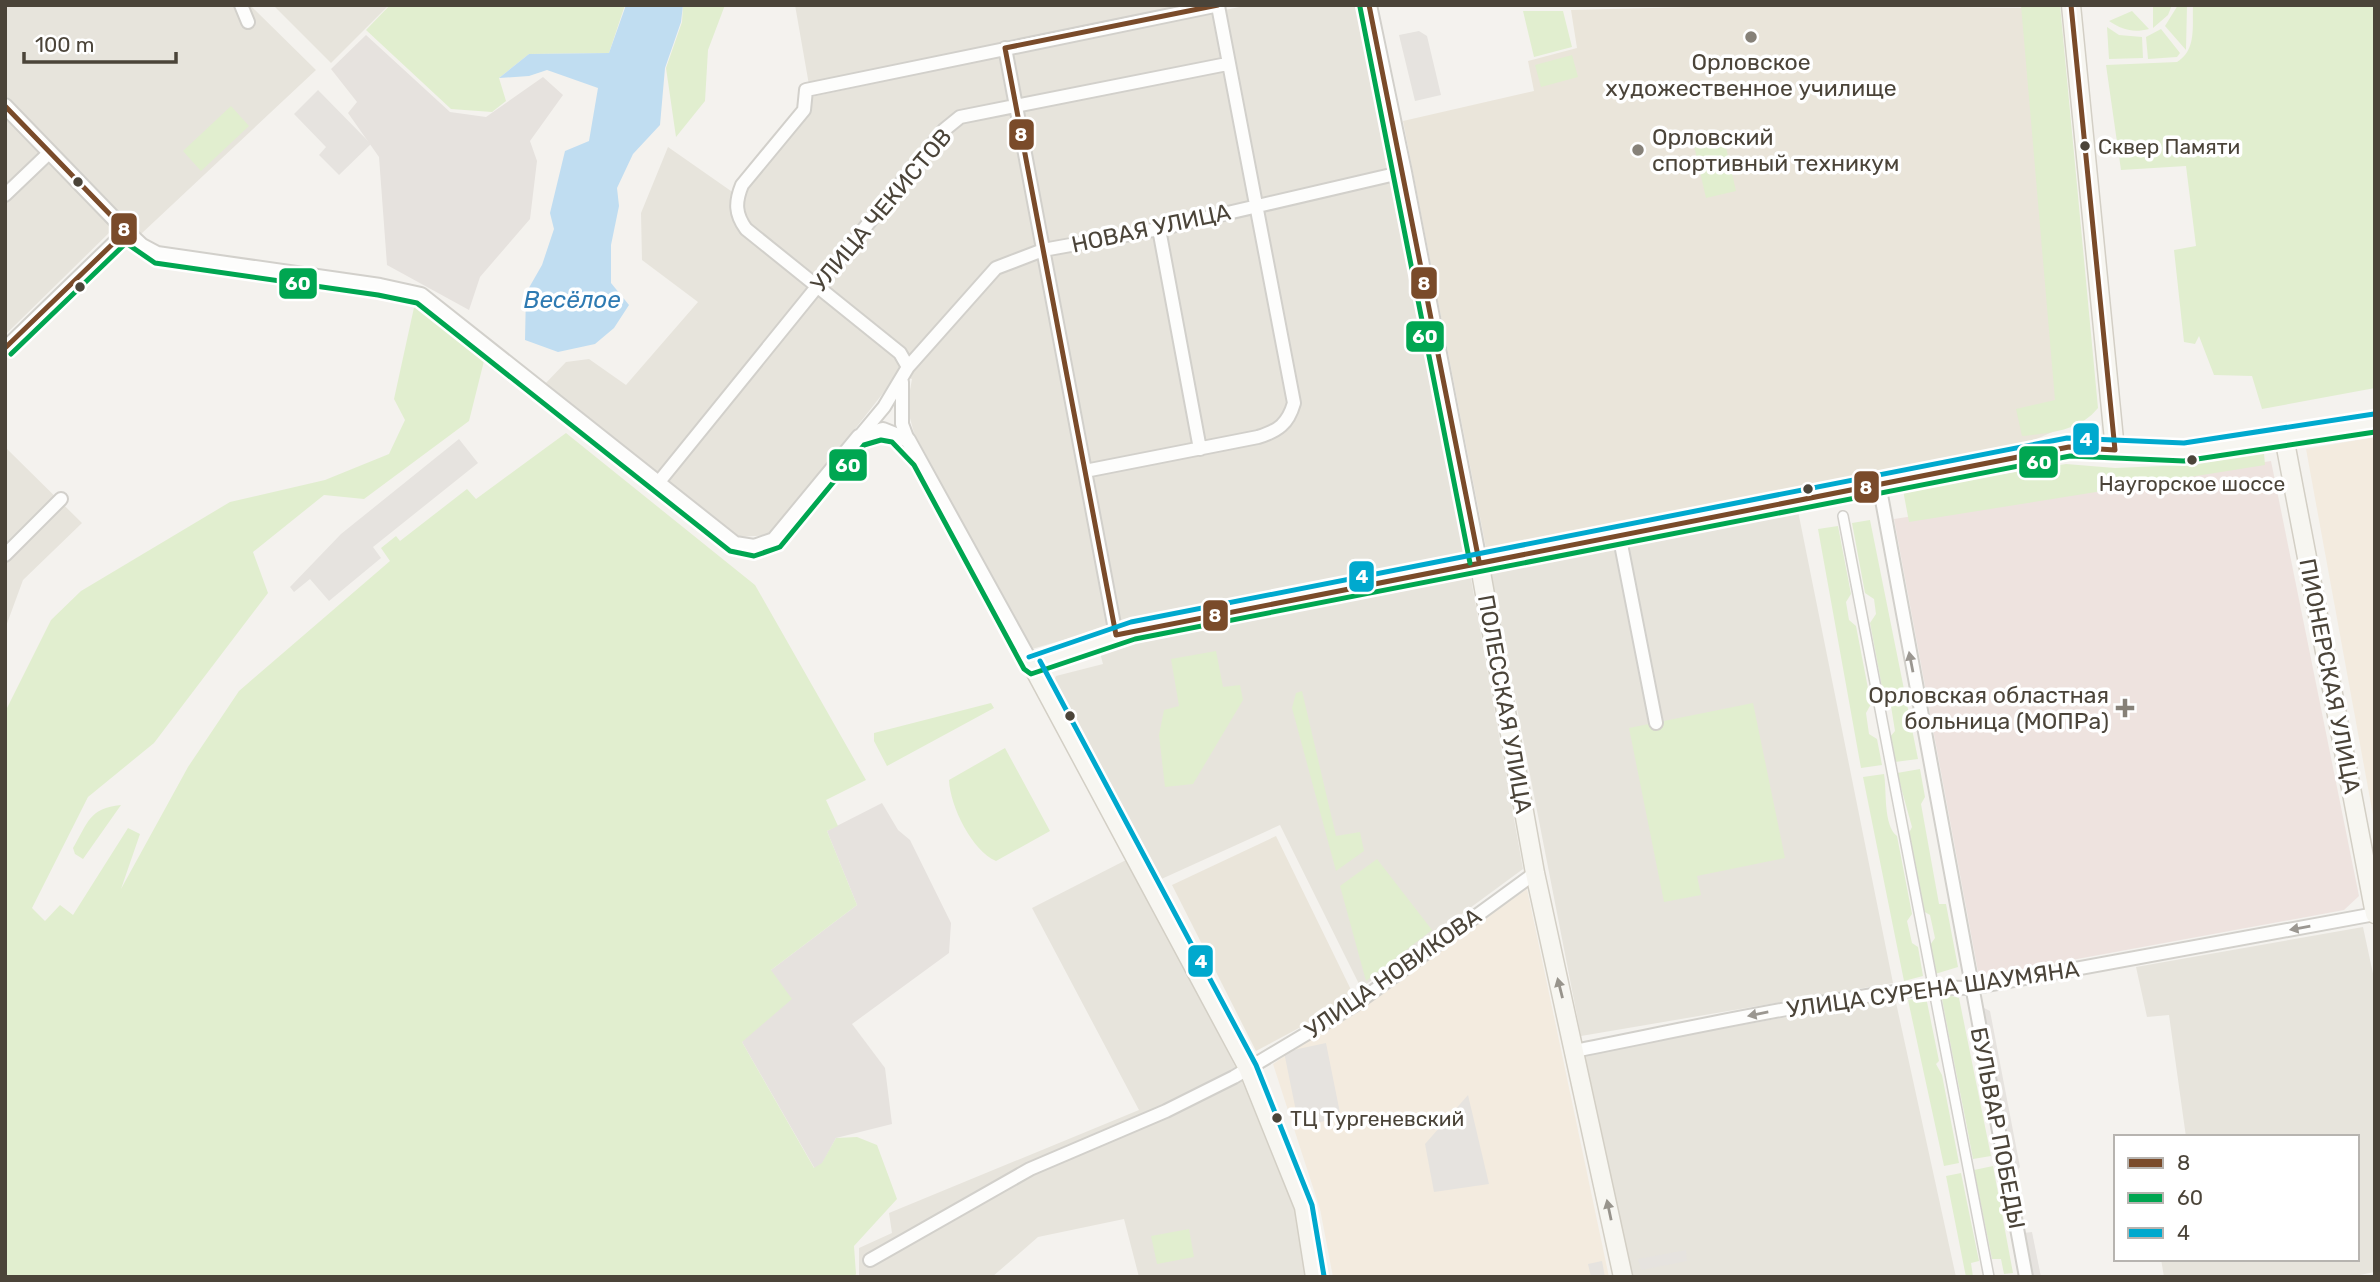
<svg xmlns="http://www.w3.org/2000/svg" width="2380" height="1282" viewBox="0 0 2380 1282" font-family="Rubik,sans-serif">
  <rect width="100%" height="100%" fill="#f4f2ee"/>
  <!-- residential -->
  <path fill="#e7e4dc" d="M5,5H250L316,70L141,234L5,95Z
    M273,5H489L438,55L389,5L331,63Z
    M795,5H1183L809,85Z
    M1249,5H1363L1468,554L1121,623L1012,54Z
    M999,57L1108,627L1032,649L914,433L907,407L912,379L898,374L772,535L737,537L544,385L566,362L589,359L626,385L698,302L642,260L641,213L668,147L741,198L807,115L811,97Z
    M5,115L114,228L5,335Z
    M5,447L82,523L23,580L5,629Z
    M1798,511L1893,983L1581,1036L1490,570Z
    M1470,573L1523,869L1361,988L1280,825L1157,881L1052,686L1056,676L1103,664L1099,649Z
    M1128,859L1239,1074L1295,1211L1307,1277H1139L1124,1219L1038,1237L992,1277H859V1248L892,1233L889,1213L1139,1110L1032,908Z
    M2363,927L2375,983V1272L2349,1277H2164L2161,1259H2357V1137H2186L2169,1015L2147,1017L2136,967Z
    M1895,998L1956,1277H1633L1584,1053Z"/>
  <!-- commercial -->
  <path fill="#f3ebdf" d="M2375,437V826L2306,449Z
    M1527,889L1609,1277H1333L1320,1209L1273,1064Z"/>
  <!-- industrial -->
  <path fill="#e6e2de" d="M366,35L450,112L486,117L543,77L563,95L530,141L537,161L530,219L480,277L469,310L387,265L379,157L348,113L357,102L331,69Z
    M882,803L898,830L910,840L951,923L949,953L852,1024L885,1068L892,1124L836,1138L822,1164L815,1169L742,1042L771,970L857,905L827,831Z"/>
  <!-- education -->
  <path fill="#eae5da" d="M1772,5L2030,8L2068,425L2016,448L1486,548L1403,121L1534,91L1528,61L1577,48L1571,10Z
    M1276,836L1355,998L1256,1051L1172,885Z"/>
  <!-- medical -->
  <path fill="#eee3df" d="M2271,461L2359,896L2344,910L1979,977L1894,519Z"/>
  <!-- green -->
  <path fill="#e1eecf" d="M390,5H625L609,53L529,54L499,78L506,101L492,112L451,109L366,30Z
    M683,5H725L708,50L705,101L676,137L666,68L682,22Z
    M2021,5H2060L2098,408C2079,431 2051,433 2022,436L2016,409L2055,400Z
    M2153,5H2172L2168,15L2153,28Z
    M2178,5H2187L2186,50L2165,26Z
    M2193,5H2375V388L2262,409L2252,376L2214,375L2199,336L2195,344L2184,342L2174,250L2196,246L2186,166L2121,170L2106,65L2177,62C2197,50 2192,26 2193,5Z
    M1523,11H1563L1572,47L1534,57Z
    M2132,11L2149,29C2133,33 2123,30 2109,21Z
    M2107,27L2119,35L2142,37L2143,58L2109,59Z
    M2161,29L2180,53L2177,57L2148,59L2146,37Z
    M1572,55L1578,77L1541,87L1535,65Z
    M231,106L249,126L201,171L183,151Z
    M1722,130L1736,191L1706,198L1692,137Z
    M415,303L484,361L469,421L364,499L324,495L253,552L268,593L154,743L88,797L32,908L45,921L60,905L73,915L128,828L140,834L121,889L188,767L239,691L390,561L381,548L396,536L400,541L467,489L476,499L566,433L755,585L866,780L826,800L838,826L827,831L857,905L771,970L792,999L742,1042L814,1168L822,1163L836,1138L857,1137L877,1145L897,1199L854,1246L856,1274L854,1277H5V712L51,620L81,591L230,502L325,480L389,454L405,420L394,399Z
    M2264,453L2265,465L1909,522L1903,490L2066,464L2115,468L2185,465Z
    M1870,520L1918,759L1895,762L1890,737L1895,731L1891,706L1885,703L1870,623L1876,614L1874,599L1865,593L1852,523Z
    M1838,526L1851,594L1846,602L1849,620L1856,626L1871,704L1866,713L1869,734L1877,739L1882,765L1861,768L1818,529Z
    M1216,651L1223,687L1240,685L1243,700L1193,784L1165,787L1159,735L1164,710L1179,706L1171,659Z
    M1302,691L1336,836L1360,832L1364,851L1336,871L1292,708L1296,693Z
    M991,703L994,708L887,766L874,741V733Z
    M1753,703L1785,858L1697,876L1701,895L1664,902L1629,728Z
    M1005,748L1050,831L996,861C972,851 950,806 949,780Z
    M1920,769L1925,797L1921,804L1939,904H1946L1958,967L1935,974L1930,945L1935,938L1930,915L1923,911L1909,833L1912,827L1897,773Z
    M1884,774C1887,791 1883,825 1897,836L1912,914L1907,921L1912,943L1918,947L1923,976L1904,981L1863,777Z
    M121,805L83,859L75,854L73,848C88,823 89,808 121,805Z
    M1377,859L1432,930L1366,981L1340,886Z
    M1941,993L1959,998L1991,1156L1973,1159C1963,1104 1951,1050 1941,993Z
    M1926,997L1939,1061L1936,1064L1942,1075L1959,1163L1944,1166L1908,1000Z
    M1993,1166L2013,1273L2004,1274L2001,1259H1992L1974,1170Z
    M1961,1173L1979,1261L1971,1263L1973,1277H1966L1946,1176Z
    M1189,1229L1194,1257L1157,1264L1151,1236Z"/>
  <!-- parking -->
  <path fill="#e6e3df" d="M1419,31L1427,36L1441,95L1415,101L1399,35Z
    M318,90L371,144L339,175L319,155L326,147L294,114Z
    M459,439L478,463L373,547L381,558L329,601L310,579L294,592L290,587L341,534Z
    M1982,1007L1990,1011L2020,1167L2014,1174Z
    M1326,1043L1341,1118L1299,1126L1284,1052Z
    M1468,1095L1489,1184L1434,1192L1425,1144Z
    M2032,1232L2041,1277H2032L2023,1233Z
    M1686,1250L1687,1261L1641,1270L1638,1259Z
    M1602,1261L1605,1277H1591L1588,1264Z"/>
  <!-- water -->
  <path fill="#c0ddf1" d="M626,5H683L681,22L665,68L660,125L633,154L617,188L619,206L611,245V283L629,305L614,328L595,344L558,352L525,340L526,293L542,265L554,229L550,213L565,151L589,141L598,88L547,70L529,76L499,78L529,54L609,53Z"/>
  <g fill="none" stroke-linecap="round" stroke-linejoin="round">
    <defs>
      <path id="pedestrian" d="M1843,516L1989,1277"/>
      <path id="minor" d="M241,5L248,22
        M1005,48L1116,635
        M5,195L50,152
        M1159,229L1200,449
        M5,348L126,231
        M908,367L900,353L746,229C735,214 735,202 742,185L804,110L806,90L1219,5
        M902,382V424L908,440
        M859,437L884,407L908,367L996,268L1043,250L1159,229L1404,172
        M1085,471L1258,437C1278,431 1288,424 1294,403L1218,6
        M658,483L944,130L960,117L1227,64
        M1879,484L2026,1277
        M1619,534L1656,723
        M5,555L61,499
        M1574,1051C1660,1034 1746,1015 1833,1001C1880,994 1923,986 1971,988L2375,914
        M870,1260L1030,1169L1166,1111L1234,1077L1353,1006L1535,873"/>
      <path id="tertiary" d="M1369,5L1404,172L1479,561
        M5,106L126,231L142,246L157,254L380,286L421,295L735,544L754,547L774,540L859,437L883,430L908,440L1032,665"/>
      <path id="secondary" d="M2071,5L2115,450
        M2284,437L2375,914
        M1479,561L1535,873L1623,1277
        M1315,1277L1304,1207L1248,1068L1032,665L1133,631L1479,561L2069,447L2184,452L2375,423"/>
    </defs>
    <!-- pedestrian casing -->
    <use href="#pedestrian" stroke="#d2d0cb" stroke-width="12"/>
    <!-- minor casing -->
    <use href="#minor" stroke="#d2d0cb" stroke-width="16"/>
    <!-- tertiary casing -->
    <use href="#tertiary" stroke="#d2d0cb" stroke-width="18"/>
    <!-- secondary casing -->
    <use href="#secondary" stroke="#d3cfc5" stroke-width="21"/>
    <!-- pedestrian -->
    <use href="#pedestrian" stroke="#fdfdfc" stroke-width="9"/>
    <!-- minor -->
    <use href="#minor" stroke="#fdfdfc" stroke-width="12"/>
    <!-- tertiary -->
    <use href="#tertiary" stroke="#fdfdfc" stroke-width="14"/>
    <!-- secondary -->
    <use href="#secondary" stroke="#f7f6f1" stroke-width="18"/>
    <defs>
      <path id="bus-1" d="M1218,5L1005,48L1116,635L2069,447L2115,450
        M1369,5L1479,561
        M2071,5L2115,450
        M5,106L126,231L5,348"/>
      <path id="bus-2" d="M1360,7L1470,563
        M11,354L126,243L155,263L378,295L417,303L730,551L754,556L780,547L864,445L881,440L892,442L914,465L1024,669L1031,674L1135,639L2070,456L2184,461L2375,432"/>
      <path id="bus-3" d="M1029,657L1131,622L2067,438L2184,443L2374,414
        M1040,661L1256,1065L1312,1205L1324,1276"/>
    </defs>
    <!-- bus-1 casing -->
    <use href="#bus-1" stroke="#fff" stroke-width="10"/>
    <!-- bus-2 casing -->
    <use href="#bus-2" stroke="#fff" stroke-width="10"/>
    <!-- bus-3 casing -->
    <use href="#bus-3" stroke="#fff" stroke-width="10"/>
    <!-- bus-1 -->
    <use href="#bus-1" stroke="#7a4b2a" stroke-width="5"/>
    <!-- bus-2 -->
    <use href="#bus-2" stroke="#00a651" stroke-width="5"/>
    <!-- bus-3 -->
    <use href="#bus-3" stroke="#00a9ce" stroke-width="5"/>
  </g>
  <!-- one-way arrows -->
  <defs><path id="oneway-solid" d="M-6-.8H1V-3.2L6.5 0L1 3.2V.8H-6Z" transform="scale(1.75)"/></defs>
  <g fill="#9b9791">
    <use href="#oneway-solid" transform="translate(1911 662) rotate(-101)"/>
    <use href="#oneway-solid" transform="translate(2300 928) rotate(170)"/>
    <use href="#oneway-solid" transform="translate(1758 1014) rotate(169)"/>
  </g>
  <g fill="#98948c">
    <use href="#oneway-solid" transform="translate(1560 988) rotate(-104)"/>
    <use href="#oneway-solid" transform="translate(1609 1210) rotate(-102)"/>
  </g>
  <!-- markers -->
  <g fill="#868178" stroke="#fff" stroke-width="2.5">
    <circle cx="1751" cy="37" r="7"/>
    <circle cx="1638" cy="150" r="7"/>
    <path d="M2121.5 697.5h7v7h7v7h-7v7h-7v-7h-7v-7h7z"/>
  </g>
  <g fill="#4b4439" stroke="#fff" stroke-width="2.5">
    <circle cx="2085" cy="146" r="6"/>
    <circle cx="78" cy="182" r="6"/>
    <circle cx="80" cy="287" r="6"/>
    <circle cx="2192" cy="460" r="6"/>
    <circle cx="1808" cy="489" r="6"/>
    <circle cx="1070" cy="716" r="6"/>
    <circle cx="1277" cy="1118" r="6"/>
  </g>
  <g text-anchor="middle" stroke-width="7" stroke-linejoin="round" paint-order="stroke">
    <!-- bus labels -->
    <g font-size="21" fill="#4b4439" stroke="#fff" text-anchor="start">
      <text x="2098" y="154">Сквер Памяти</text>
      <text x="2192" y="491" text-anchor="middle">Наугорское шоссе</text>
      <text x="1290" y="1126">ТЦ Тургеневский</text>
    </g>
    <!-- poi labels -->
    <g font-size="23" fill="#4b4439" stroke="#fff">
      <text x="1751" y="70">Орловское<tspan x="1751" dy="26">художественное училище</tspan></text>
      <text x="1652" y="145" text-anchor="start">Орловский<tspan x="1652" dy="26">спортивный техникум</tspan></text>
      <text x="2109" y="703" text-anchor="end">Орловская областная<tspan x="2109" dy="26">больница (МОПРа)</tspan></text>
    </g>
    <!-- street labels -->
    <g font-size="23" fill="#4b4439" stroke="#fff">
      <text transform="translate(881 210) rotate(-50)" y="8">УЛИЦА ЧЕКИСТОВ</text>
      <text transform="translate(1151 228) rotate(-12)" y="8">НОВАЯ УЛИЦА</text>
      <text transform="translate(2330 676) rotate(79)" y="8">ПИОНЕРСКАЯ УЛИЦА</text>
      <text transform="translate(1505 704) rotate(80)" y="8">ПОЛЕССКАЯ УЛИЦА</text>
      <text transform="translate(1393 973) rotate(-35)" y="8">УЛИЦА НОВИКОВА</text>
      <text transform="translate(1933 989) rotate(-8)" y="8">УЛИЦА СУРЕНА ШАУМЯНА</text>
      <text transform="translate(1998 1128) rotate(79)" y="8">БУЛЬВАР ПОБЕДЫ</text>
    </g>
    <!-- water labels -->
    <g font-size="24" font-style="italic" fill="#2e7ab2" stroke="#fff">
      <text x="572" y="308">Весёлое</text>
    </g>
  </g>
  <g stroke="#fff" stroke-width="2.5">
    <rect x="1008" y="118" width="27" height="33" rx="7" fill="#7a4b2a"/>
    <rect x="110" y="212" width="28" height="34" rx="7" fill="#7a4b2a"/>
    <rect x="1410" y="266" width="28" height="34" rx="7" fill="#7a4b2a"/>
    <rect x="278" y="267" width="40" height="33" rx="7" fill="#00a651"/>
    <rect x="1405" y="320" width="40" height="33" rx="7" fill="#00a651"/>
    <rect x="2072" y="422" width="28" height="34" rx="7" fill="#00a9ce"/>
    <rect x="2018" y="445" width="41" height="34" rx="7" fill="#00a651"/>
    <rect x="828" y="448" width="40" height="34" rx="7" fill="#00a651"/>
    <rect x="1853" y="470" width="27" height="34" rx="7" fill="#7a4b2a"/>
    <rect x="1348" y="560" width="27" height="33" rx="7" fill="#00a9ce"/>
    <rect x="1202" y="599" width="27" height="33" rx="7" fill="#7a4b2a"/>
    <rect x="1187" y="944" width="27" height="34" rx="7" fill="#00a9ce"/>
  </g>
  <g font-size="19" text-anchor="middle" font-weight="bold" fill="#fff">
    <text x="1021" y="141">8</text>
    <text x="124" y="236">8</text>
    <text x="1424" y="290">8</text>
    <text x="298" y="290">60</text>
    <text x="1425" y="343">60</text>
    <text x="2086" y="446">4</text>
    <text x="2039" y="469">60</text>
    <text x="848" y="472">60</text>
    <text x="1866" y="494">8</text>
    <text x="1362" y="583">4</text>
    <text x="1215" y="622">8</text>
    <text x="1201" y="968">4</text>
  </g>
  <!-- border -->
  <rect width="2380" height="1282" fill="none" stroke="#4b4439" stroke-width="14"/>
  <!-- legend -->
  <rect x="2114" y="1135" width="245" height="126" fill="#ffffff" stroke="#b7b4b0" stroke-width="2"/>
  <rect x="2128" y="1158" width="35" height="10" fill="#7a4b2a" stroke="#b7b4b0" stroke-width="2"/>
  <text x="2177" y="1170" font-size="21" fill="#4b4439">8</text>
  <rect x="2128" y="1193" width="35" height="10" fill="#00a651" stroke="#b7b4b0" stroke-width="2"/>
  <text x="2177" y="1205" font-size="21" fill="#4b4439">60</text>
  <rect x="2128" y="1228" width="35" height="10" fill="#00a9ce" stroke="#b7b4b0" stroke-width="2"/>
  <text x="2177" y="1240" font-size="21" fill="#4b4439">4</text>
  <!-- scale -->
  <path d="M24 52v10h152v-10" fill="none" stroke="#4b4439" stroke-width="3.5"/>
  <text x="35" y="52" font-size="21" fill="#4b4439" stroke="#ffffff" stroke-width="5" paint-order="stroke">100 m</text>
</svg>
